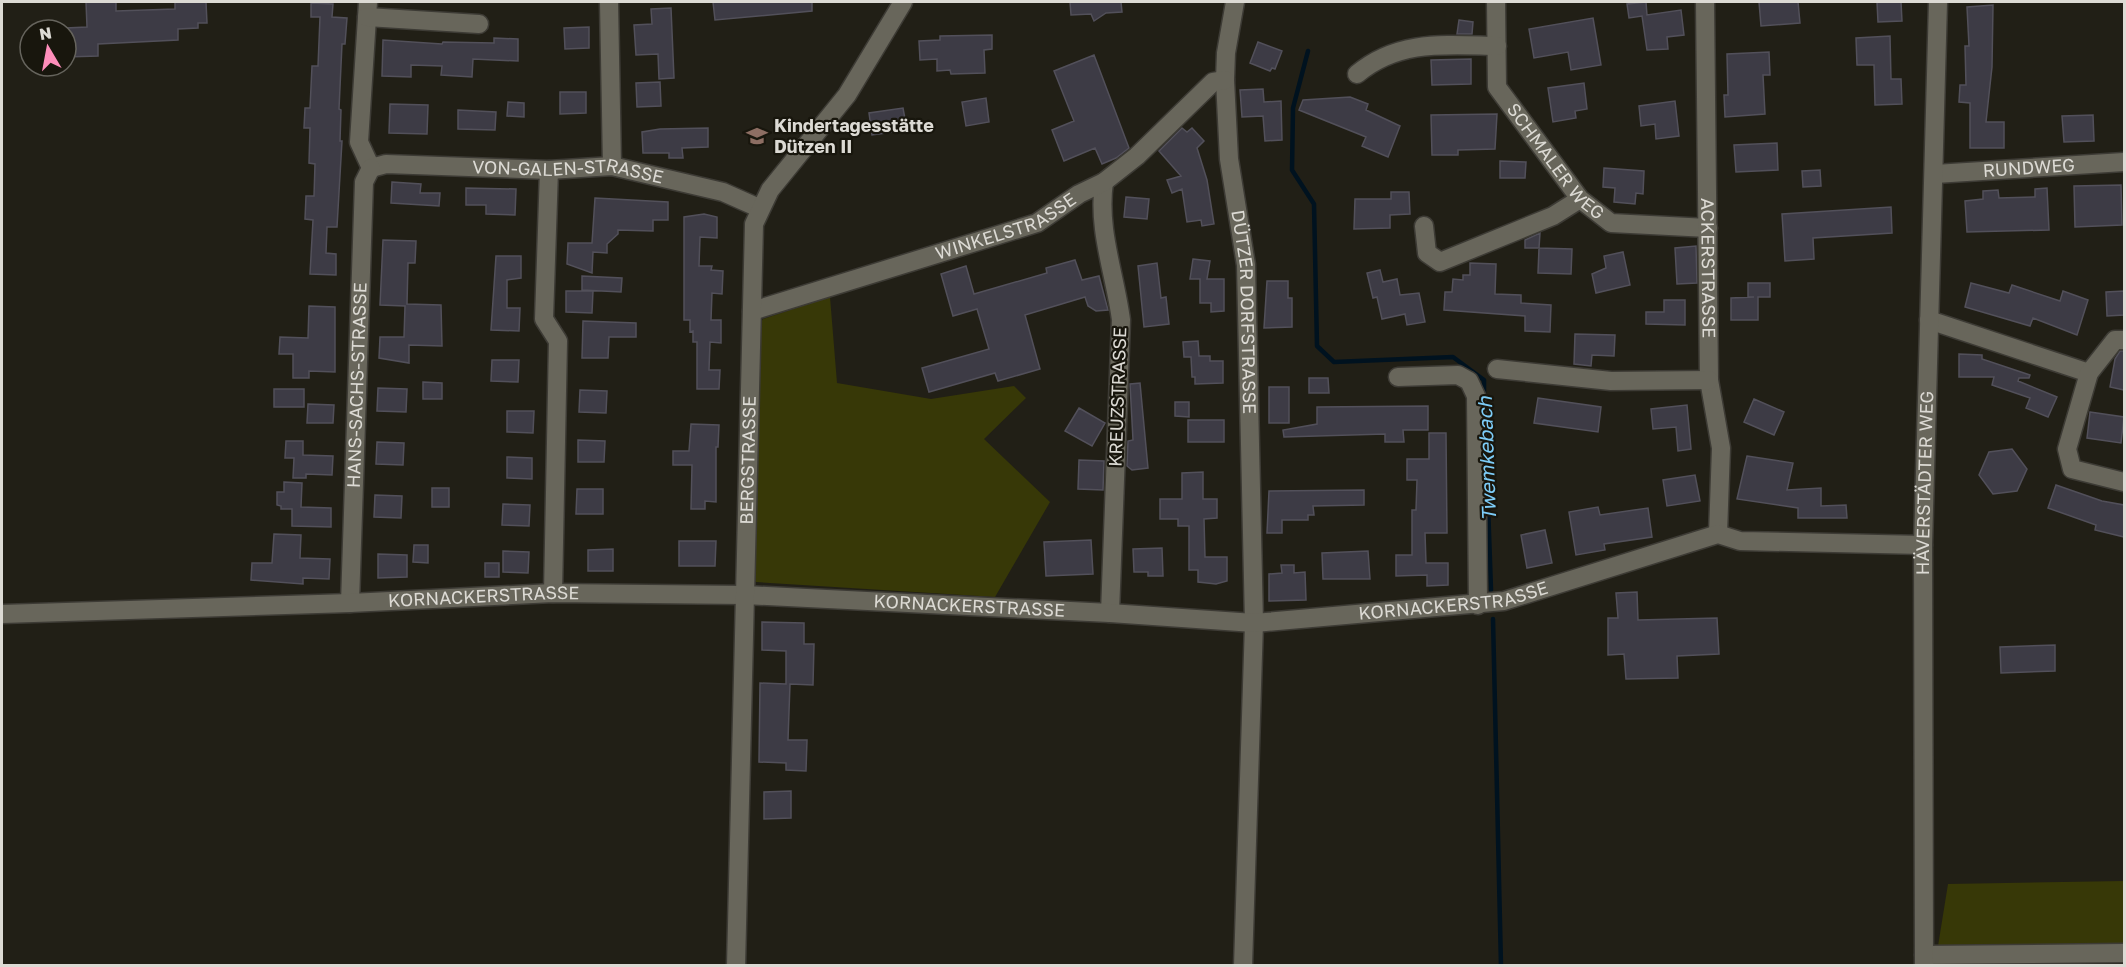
<svg xmlns="http://www.w3.org/2000/svg" width="2126" height="967" viewBox="0 0 2126 967" font-family="'Golos Text',sans-serif">
  <rect width="100%" height="100%" fill="#211f16"/>
  <!-- green -->
  <path fill="#373807" d="M830,297L837,383L931,399L1014,386L1026,398L984,439L1050,502L995,597L756,582L751,577L758,326L763,319Z
    M2124,881V944L1938,946L1948,884Z"/>
  <g fill="none" stroke-linecap="round" stroke-linejoin="round">
    <!-- stream -->
    <path stroke="#00121f" stroke-width="4.5" d="M1308,51L1293,108L1292,170L1314,204L1317,346L1334,362L1453,357L1484,380V396
      M1485,419L1491,590
      M1493,619L1501,966"/>
  </g>
  <!-- building -->
  <path fill="#3d3b45" stroke="#52505a" stroke-width="1.5" d="M86,2H116V11L175,9V2H206L207,23H198V28L178,29V40L98,44V56L66,57V28L87,27Z
    M713,2H812V11L715,20Z
    M1070,2H1121L1122,12L1106,13L1094,21L1091,14L1071,15Z
    M1646,2L1647,15L1681,10L1684,35L1667,37L1668,49L1647,50L1642,16L1629,18L1627,4Z
    M1759,2H1798L1800,23L1761,26Z
    M1877,2H1901L1902,21L1878,22Z
    M311,3L333,4L332,17L347,18L345,44H342L339,109L341,110L340,141H342L337,227H327L326,253L336,254V275L310,274L313,220L305,219L306,196H314L315,164L309,163L310,128H304L305,108H310L312,66H318L320,17H311Z
    M1993,5L1992,67L1986,122H2004V148H1970V103L1959,102L1960,85H1966L1965,46H1969L1967,7Z
    M671,8L674,78L659,79L658,54L636,55L634,25L652,24L651,9Z
    M1593,18L1601,65L1571,70L1568,52L1534,58L1529,29Z
    M1459,20L1473,22L1472,34H1457Z
    M589,27V48L565,49L564,28Z
    M992,35V49L984,50L985,73L951,74L950,70L937,71V59L920,60L919,41L940,40V36Z
    M1890,36L1891,79H1901L1902,104L1875,105L1874,65H1857L1856,38Z
    M494,38L518,39V61L473,59L472,77L441,75L442,66L411,65V77L382,76L383,40L442,44L443,42L494,43Z
    M1258,42L1282,51L1275,69L1272,68L1270,71L1250,63Z
    M1769,52L1770,75H1763L1765,114L1725,117L1724,95H1728L1727,54Z
    M1094,55L1129,148L1116,158L1102,164L1095,148L1064,161L1052,130L1074,121L1054,71Z
    M1471,59V84L1432,85L1431,60Z
    M660,82L661,106L637,107L636,83Z
    M1584,83L1587,109L1575,111L1576,118L1553,122L1548,88Z
    M1263,89L1264,102L1281,101L1282,140L1265,141L1263,116L1242,117L1240,90Z
    M560,92H586V113L560,114Z
    M1350,97L1368,104L1366,110L1400,126L1388,157L1362,146L1366,137L1299,110L1303,100Z
    M986,98L989,122L966,126L962,102Z
    M1675,101L1679,136L1656,139L1655,124L1641,126L1639,106Z
    M508,102L524,103V117L507,116Z
    M390,104L428,105L427,134L389,133Z
    M903,108L907,130L872,135L869,113Z
    M458,110L496,112L495,130L458,129Z
    M1497,114L1495,149L1458,150V155H1432L1431,115Z
    M2093,115L2094,141L2064,142L2062,116Z
    M708,128V147L682,148L683,158H669V153H643L642,132L660,129Z
    M1182,128L1187,132L1192,128L1204,141L1197,148L1207,180L1214,224L1202,226L1201,220L1187,222L1182,189L1172,193L1167,180L1181,176L1159,151Z
    M1777,143L1778,170L1736,172L1734,145Z
    M1500,161L1526,162L1525,178H1500Z
    M1604,168L1644,171L1643,194L1636,193L1635,204L1614,202L1615,188L1603,187Z
    M1820,170L1821,186L1803,187L1802,171Z
    M392,182L421,184L420,193H440L439,206L391,203Z
    M2121,185L2122,225L2075,227L2074,186Z
    M466,188L516,189L515,215L486,214V205H466Z
    M2047,188L2049,230L1967,232L1965,201L1983,199V191L1998,190L1999,198L2035,197V189Z
    M1391,192H1409L1410,214L1390,215V228L1354,229L1355,199H1391Z
    M1126,197L1149,199L1147,219L1124,217Z
    M595,198L668,202V220H653V231L618,230V234L607,244V253L593,252L592,273L567,264L568,243H592Z
    M1891,207L1892,233L1813,238L1814,259L1785,261L1782,214Z
    M704,214L717,217V238L700,237L699,266H712L711,270L723,271L722,294L712,293L711,320H721V343L710,342L709,370H720L719,389H697V342H693V331L690,332V320H684V217Z
    M1540,233L1539,248L1572,249L1571,274L1538,273L1539,248H1525V240Z
    M383,240L416,241L415,263H408L407,304L441,305L442,346L409,345V363L379,358L380,337H404L405,306L380,305Z
    M1696,246L1697,283L1677,284L1675,248Z
    M1623,252L1630,285L1596,293L1592,274L1606,268L1604,256Z
    M496,256H521V278L507,280V308H520L519,331L491,330Z
    M1193,259L1210,261L1207,279H1224V311L1211,312V303H1200V279H1190Z
    M1075,260L1082,280L1099,276L1108,310L1096,311L1088,306L1085,297L1025,315L1040,369L998,381L995,373L929,392L922,368L989,349L977,309L953,316L941,274L966,266L974,294L1047,273L1046,268Z
    M1157,263L1161,298L1166,297L1169,324L1144,327L1138,266Z
    M1470,263L1496,264L1495,294L1521,295V303L1551,305L1550,332L1525,331V316L1444,310L1445,292H1452L1453,279L1463,280V275H1470Z
    M1380,270L1383,282L1397,279L1400,295L1419,293L1425,322L1407,325L1405,314L1382,319L1377,297L1373,298L1367,273Z
    M582,276L622,278L621,292L582,290Z
    M1267,281H1288V298H1292V327L1264,328Z
    M1748,283H1770V297H1758V320H1731V298L1754,297H1748Z
    M1971,283L2009,293L2012,285L2060,301L2063,291L2088,300L2077,335L2033,318L2030,326L1965,307Z
    M566,291H593L592,313L566,312Z
    M2124,291V315L2107,316L2106,292Z
    M1664,300H1685V325L1646,324V312H1664Z
    M309,306L335,307V372L309,371V378H293V354H279L280,337L308,338Z
    M583,321L636,323V337H609L608,358H582Z
    M1575,334L1615,335L1614,356L1592,355L1591,366L1574,364Z
    M1198,341L1199,356H1210V361H1223V383L1195,384V377H1192L1191,357H1184L1183,342Z
    M2120,351H2124V390L2110,387L2115,359Z
    M1959,354L1982,355V359L2030,375L2029,378H2019L2018,381L2057,397L2048,417L2026,408L2030,398L1992,385L1994,377H1959Z
    M492,360H519L518,382L491,381Z
    M1309,378H1328L1329,393H1309Z
    M423,382L442,383V399H423Z
    M1140,383L1148,468L1132,470L1127,466L1128,441L1133,440L1130,384Z
    M1269,387H1289V423H1269Z
    M378,388L407,389L406,412L377,411Z
    M274,389H304V407H274Z
    M580,390L607,391L606,413L579,412Z
    M1538,398L1601,407L1598,432L1534,423Z
    M1754,399L1784,412L1774,435L1744,422Z
    M1175,402H1189V417L1175,416Z
    M308,404L334,405L333,423H307Z
    M1687,405L1691,449L1678,451L1676,427L1653,429L1651,409Z
    M1428,406V430H1403L1404,442H1385V434L1284,437L1283,430L1317,424V407Z
    M1079,408L1105,423L1092,446L1065,431Z
    M507,411H534L533,433L507,432Z
    M2090,412L2124,417L2121,443L2087,438Z
    M1188,420H1224V442H1188Z
    M691,424L719,425L718,447H716V502L705,501V509H691L692,465H673V451H689Z
    M1429,433H1446L1447,533H1425L1426,563H1448V585L1427,586V575L1396,576V555H1412V510H1416L1417,480H1407V459H1429Z
    M578,440L605,441L604,462H578Z
    M286,441H303V455L333,456L332,475L306,474V478H293L294,458H285Z
    M377,442L404,443L403,465L376,464Z
    M2012,449L2027,469L2017,491L1993,494L1979,475L1989,452Z
    M1747,456L1793,463L1787,490L1821,488V506L1846,505L1847,518H1798V508L1737,499Z
    M507,457L532,458V479L507,478Z
    M1079,460L1104,461L1103,490L1078,489Z
    M1203,472V499H1217V518L1204,519L1205,557H1227V581L1216,584L1198,582V570H1189V526H1178V519H1160V499H1182V473Z
    M1695,475L1700,501L1667,506L1663,480Z
    M284,482L302,483L301,507L331,508V527L292,526V509H281V506L277,505V492H284Z
    M2056,485L2102,501L2124,505V537L2095,530L2096,525L2048,508Z
    M432,488H449V507H432Z
    M577,489H603V514H576Z
    M1364,490V505L1313,506L1314,515H1308V520H1282V533H1267L1269,491Z
    M375,495L402,496L401,518L374,517Z
    M503,504L530,505L529,526L502,525Z
    M1598,507L1600,515L1648,508L1652,537L1604,544L1605,550L1576,555L1569,512Z
    M1545,530L1552,563L1527,568L1521,535Z
    M274,534L301,535L300,558L330,559L329,579L303,578V584L251,580L252,563H272Z
    M1091,540L1093,574L1046,576L1044,542Z
    M679,541H716L715,566H679Z
    M414,545H428V563L413,562Z
    M1162,548L1163,576H1148V572H1134L1133,549Z
    M613,549V571H588V550Z
    M503,551L529,552L528,573L503,572Z
    M1368,551L1370,579H1323L1322,553Z
    M378,554L407,555V577L378,578Z
    M485,563H499V577H485Z
    M1281,565H1294V573L1305,572L1306,600L1269,601V574L1282,573Z
    M1637,592L1638,620L1717,618L1719,654L1677,656L1678,678L1626,679L1624,654L1608,655V618H1618L1616,593Z
    M762,622L804,623V644H814L813,685L790,684L788,740H807L806,771L786,770V763L759,762L760,683L786,684V651L762,650Z
    M2055,645V671L2001,673L2000,647Z
    M791,791V818L764,819V792Z"/>
  <g fill="none" stroke-linecap="round" stroke-linejoin="round">
    <defs>
      <g id="minor">
        <path d="M368,2L359,142L371,168"/>
        <path d="M609,2L612,166"/>
        <path id="s1" d="M1235,2L1226,53L1225,80L1229,159L1246,265L1254,623L1243,966"/>
        <path id="s2" d="M1496,2L1497,87L1580,199L1611,223L1708,228"/>
        <path id="s3" d="M1705,2L1709,380L1721,448L1718,534"/>
        <path d="M367,17L479,24"/>
        <path d="M1357,74C1399,39 1446,45 1497,46"/>
        <path id="s4" d="M371,168L386,164L549,170L612,166L723,192L759,208"/>
        <path d="M549,170L544,319L558,341L553,593"/>
        <path id="s5" d="M1935,174L2124,162"/>
        <path d="M1104,182C1097,229 1115,274 1121,320L1110,613"/>
        <path d="M1424,226L1427,253L1440,262L1553,216L1580,199"/>
        <path id="s6" d="M752,311L1037,223L1079,194L1104,182L1137,156L1213,82L1225,80"/>
        <path d="M1929,320L2089,373"/>
        <path d="M2124,340H2115L2089,373L2067,449L2072,469L2124,482"/>
        <path d="M1497,369L1611,381L1709,380"/>
        <path d="M1398,377L1458,375L1469,381L1476,396L1478,605"/>
        <path id="s7" d="M350,603L364,182L371,168"/>
        <path id="s8" d="M2,614L350,603L553,593L745,595L1110,613L1254,623L1504,601L1718,534L1740,541L1923,545"/>
        <path d="M1924,955L2124,953"/>
        <path id="s9" d="M736,966L754,224L770,190L847,95L903,2"/>
        <path id="s10" d="M1924,966L1923,545L1938,2"/>
      </g>
    </defs>
    <!-- minor casing -->
    <use href="#minor" stroke="#3d3b35" stroke-width="21"/>
    <!-- minor -->
    <use href="#minor" stroke="#68665b" stroke-width="18"/>
  </g>
  <!-- icons -->
  <defs>
    <symbol id="school-bare" viewBox="-9 -9 18 18"><path d="M0-5L7-2L0 1L-7-2ZM-4 1L0 2.5L4 1V4Q0 6-4 4Z" fill="#8d6e63" stroke="#18160d" stroke-width="2.5" paint-order="stroke"/></symbol>
  </defs>
  <g fill-rule="evenodd">
    <use href="#school-bare" x="742" y="121" width="30" height="30"/>
  </g>
  <g text-anchor="middle" stroke-width="4.5" stroke-linejoin="round" paint-order="stroke">
    <!-- poi labels -->
    <g font-size="18" font-weight="bold" fill="#dcdad4" stroke="#18160d" text-anchor="start">
      <text x="774" y="132">Kindertagesstätte<tspan x="774" dy="21">Dützen II</tspan></text>
    </g>
    <!-- street labels -->
    <g font-size="18" fill="#dcdad4" stroke="#18160d">
      <text dy="6" stroke="none"><textPath href="#s2" startOffset="180">SCHMALER WEG</textPath></text>
      <text dy="6" stroke="none"><textPath href="#s5" startOffset="94">RUNDWEG</textPath></text>
      <text dy="6" stroke="none"><textPath href="#s4" startOffset="198">VON-GALEN-STRASSE</textPath></text>
      <text dy="6" stroke="none"><textPath href="#s6" startOffset="268">WINKELSTRASSE</textPath></text>
      <text dy="6" stroke="none"><textPath href="#s3" startOffset="266">ACKERSTRASSE</textPath></text>
      <text dy="6" stroke="none"><textPath href="#s1" startOffset="312">DÜTZER DORFSTRASSE</textPath></text>
      <text dy="6" stroke="none"><textPath href="#s7" startOffset="218">HANS-SACHS-STRASSE</textPath></text>
      <text transform="translate(1118 397) rotate(-88)" y="6">KREUZSTRASSE</text>
      <text dy="6" stroke="none"><textPath href="#s9" startOffset="506">BERGSTRASSE</textPath></text>
      <text dy="6" stroke="none"><textPath href="#s10" startOffset="483">HÄVERSTÄDTER WEG</textPath></text>
      <text dy="6" stroke="none"><textPath href="#s8" startOffset="482">KORNACKERSTRASSE</textPath></text>
      <text dy="6" stroke="none"><textPath href="#s8" startOffset="1454">KORNACKERSTRASSE</textPath></text>
      <text dy="6" stroke="none"><textPath href="#s8" startOffset="968">KORNACKERSTRASSE</textPath></text>
    </g>
    <!-- water labels -->
    <g font-size="20" font-style="italic" fill="#7dccf7" stroke="#18160d">
      <text transform="translate(1487 459) rotate(-92)" y="7">Twemkebach</text>
    </g>
  </g>
  <!-- border -->
  <rect width="2126" height="967" fill="none" stroke="#dcdad4" stroke-width="6"/>
  <!-- north arrow -->
  <g transform="translate(48 48) rotate(350)"><circle r="28" fill="#18160d" stroke="#66645d" stroke-width="1.5"/>
  <path d="M0-4.5L10 22L0 15L-10 22Z" fill="#fe8ebb"/>
  <text y="-9" font-size="16" font-weight="bold" text-anchor="middle" fill="#dcdad4">N</text>
  </g>
</svg>
